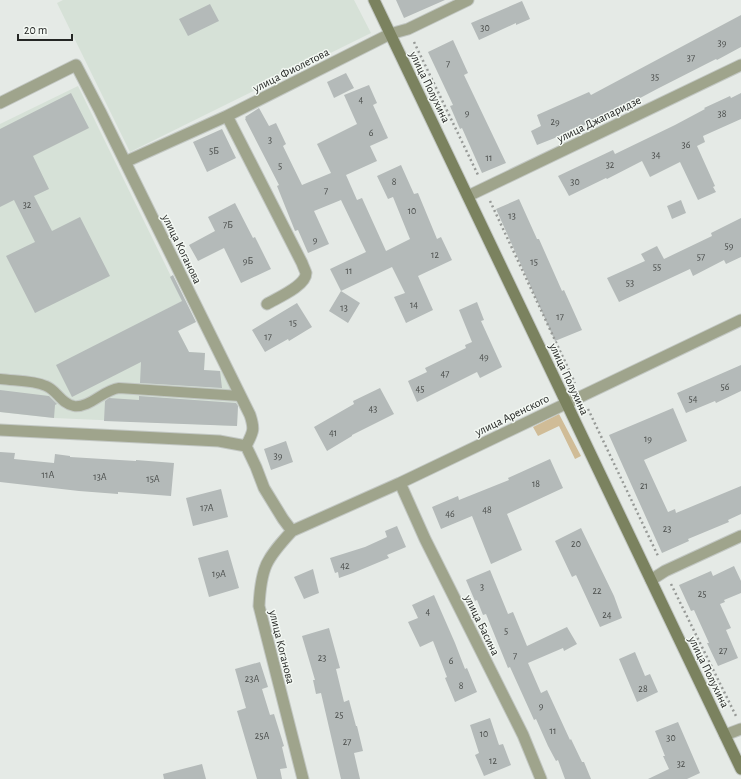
<svg xmlns="http://www.w3.org/2000/svg" width="741" height="779" viewBox="0 0 741 779" font-family="'Alegreya Sans',sans-serif">
  <rect width="100%" height="100%" fill="#e5eae6"/>
  <!-- built -->
  <path fill="#d6e1d7" d="M63,0H354L371,33L130,152L57,3Z
    M78,86L183,301L167,309L189,352L205,353L204,370L221,371L238,403L237,426L54,418L0,412V124Z"/>
  <!-- green -->
  <path fill="#d0bc97" d="M559,414L581,456L575,459L559,426L538,436L533,427Z"/>
  <!-- building -->
  <path fill="#b4bab9" d="M396,0H445L404,18Z
    M522,1L530,19L516,25V23L479,40L471,23Z
    M210,4L219,21L188,36L179,19Z
    M741,15V47L717,60L716,59L657,89L627,105L626,104L575,130L537,145L531,131L541,126L537,115L589,92L591,95Z
    M453,40L468,73L464,75L506,163L482,173L462,128L460,129L450,106L453,105L428,52Z
    M346,73L354,88L334,98L327,82Z
    M369,85L377,103L373,105L388,138L370,146L377,161L346,175L357,200L362,198L386,251L410,239L393,197L388,199L377,176L401,165L414,194L418,193L437,239L441,237L452,260L418,276L433,310L406,323L394,297L405,293L392,267L341,291L330,269L366,252L341,200L314,211L329,244L308,253L298,230L295,231L277,186L279,185L245,119L246,118L245,117L259,108L269,126L276,123L286,144L283,146L302,185L331,173L317,144L357,124L344,95Z
    M71,93L89,128L33,156L49,189L34,196L52,231L80,217L110,276L35,313L6,256L35,242L14,200L0,207V129Z
    M741,93V119L703,136L705,142L697,146L715,186L713,187L716,192L698,200L680,162L650,177L642,161L607,179L606,178L569,196L558,176L613,150L615,154L675,125L705,109L704,108L730,96L731,98Z
    M222,129L236,158L207,172L193,142Z
    M519,199L537,239H539L562,291L564,290L582,330L555,341L496,209Z
    M681,200L686,213L672,219L667,206Z
    M235,203L253,238L255,237L271,269L241,283L224,248L198,261L189,245L215,231L208,217Z
    M741,218V257L726,264L724,260L693,276L690,269L619,302L607,278L645,261L641,254L657,246L664,259L712,236L711,233Z
    M173,275L196,322L178,331L189,352L205,353L204,370L220,371L222,388L140,383L141,362L72,397L56,365L182,301L170,277Z
    M341,291L360,303L348,323L329,311Z
    M477,302L484,320L481,321L502,367L480,378L477,372L417,402L408,381L427,372L425,368L466,348L465,345L472,342L459,310Z
    M297,303L312,327L289,341L288,339L265,352L252,330Z
    M741,365V391L716,403L715,401L686,413L677,393Z
    M380,388L394,414L352,435V436L327,451L314,427L354,404L353,401Z
    M0,390L49,396L57,404L55,405L54,418L0,412Z
    M139,396L236,403L238,406L237,426L104,421L105,401L109,398L139,400Z
    M673,408L687,441L644,460L668,512L675,509L676,513L741,486V514L728,520L729,522L688,539L689,541L662,553L609,435Z
    M286,441L293,462L271,470L264,449Z
    M0,452L15,453L14,459L54,463L55,454L70,456V457L136,461V460L174,463L171,496L118,492V494L79,491L0,482Z
    M550,459L563,488L507,514L522,550L491,564L472,516L441,529L432,507L458,496L459,500L509,480L508,478Z
    M221,489L228,517L193,526L186,498Z
    M397,526L406,547L387,555L389,558L353,573L339,578L338,572L335,573L330,558L365,547L387,537L385,531Z
    M581,528L614,596L622,618L600,627L576,575L572,577L555,541Z
    M228,550L239,588L209,597L198,558Z
    M734,566L741,581V593L724,600L725,602L720,604L731,628L726,630L738,658L718,666L707,643H709L694,610L691,611L679,585L711,571L713,576Z
    M313,569L319,593L304,599L294,577Z
    M490,570L508,614L513,612L527,646L567,627L577,644L564,651L563,648L528,663L541,693L547,690L570,740L571,739L582,762H584L591,779H565L558,760L556,761L548,746L536,719L534,720L510,667L508,668L486,614L483,615L477,600L475,601L466,580Z
    M434,595L455,643L465,669L467,668L477,692L455,702L445,678L447,677L433,641L420,647L408,622L418,618L412,605Z
    M329,628L340,668L336,669L344,702L349,700L356,726H357L363,751L354,753L360,779H341L321,693L316,694L313,680H315L302,636Z
    M635,652L645,676L650,674L658,692L637,702L619,659Z
    M260,662L268,687L262,689L270,715L274,714L284,746L282,747L287,768L280,769L282,779H257L237,711L246,708L235,669Z
    M490,718L499,745L503,744L511,765L484,776L475,755L479,753L470,725Z
    M678,722L700,773L687,779H648L669,769L663,756H665L655,731Z
    M202,764L206,779H164L163,774Z"/>
  <g fill="none" stroke-linecap="round" stroke-linejoin="round">
    <defs>
      <path id="service" d="M0,379C15,381 33,380 46,386C57,390 61,404 74,406C90,408 103,390 119,388L240,396"/>
      <path id="minor" d="M0,103L76,65L100,111L250,415C255,430 253,432 246,446L256,467L264,488L283,519L292,531C266,559 261,567 259,606L303,779
        M227,116L302,263C303,266 305,270 306,273C306,286 277,298 267,304
        M125,162L227,116L390,34L408,29L468,0
        M468,196L741,65
        M0,430L219,441L246,446
        M400,483L425,539L523,735L541,779
        M292,531L400,483L741,320
        M651,580L665,571L741,536
        M725,735L741,729"/>
      <path id="secondary" d="M374,0L741,769"/>
    </defs>
    <!-- service casing -->
    <use href="#service" stroke="#c2c7c3" stroke-width="12"/>
    <!-- minor casing -->
    <use href="#minor" stroke="#c2c7c3" stroke-width="13"/>
    <!-- secondary casing -->
    <use href="#secondary" stroke="#c2c7c3" stroke-width="13"/>
    <!-- path -->
    <path stroke="#979a97" stroke-width="2.5" stroke-dasharray="2 3" stroke-linecap="butt" d="M414,42L479,177
      M490,201L575,383
      M588,409L659,558
      M671,584L736,716"/>
    <!-- service -->
    <use href="#service" stroke="#9fa48c" stroke-width="10"/>
    <!-- minor -->
    <use href="#minor" stroke="#9fa48c" stroke-width="11"/>
    <!-- secondary -->
    <use href="#secondary" stroke="#7b825f" stroke-width="11"/>
  </g>
  <g text-anchor="middle" stroke-width="3" stroke-linejoin="round" paint-order="stroke">
    <!-- number labels -->
    <g font-size="10" fill="#494c4a">
      <text x="485" y="31">30</text>
      <text x="722" y="46">39</text>
      <text x="691" y="61">37</text>
      <text x="448" y="67">7</text>
      <text x="655" y="80">35</text>
      <text x="361" y="103">4</text>
      <text x="467" y="116">9</text>
      <text x="722" y="117">38</text>
      <text x="555" y="125">29</text>
      <text x="371" y="136">6</text>
      <text x="270" y="143">3</text>
      <text x="686" y="148">36</text>
      <text x="214" y="154">5Б</text>
      <text x="656" y="158">34</text>
      <text x="489" y="161">11</text>
      <text x="610" y="168">32</text>
      <text x="280" y="169">5</text>
      <text x="394" y="185">8</text>
      <text x="575" y="185">30</text>
      <text x="326" y="194">7</text>
      <text x="27" y="208">32</text>
      <text x="412" y="214">10</text>
      <text x="512" y="219">13</text>
      <text x="228" y="228">7Б</text>
      <text x="315" y="243">9</text>
      <text x="729" y="249">59</text>
      <text x="435" y="258">12</text>
      <text x="701" y="260">57</text>
      <text x="248" y="264">9Б</text>
      <text x="534" y="265">15</text>
      <text x="657" y="270">55</text>
      <text x="349" y="274">11</text>
      <text x="630" y="286">53</text>
      <text x="414" y="308">14</text>
      <text x="344" y="311">13</text>
      <text x="560" y="320">17</text>
      <text x="293" y="326">15</text>
      <text x="268" y="340">17</text>
      <text x="484" y="360">49</text>
      <text x="445" y="377">47</text>
      <text x="725" y="390">56</text>
      <text x="420" y="392">45</text>
      <text x="693" y="402">54</text>
      <text x="373" y="412">43</text>
      <text x="333" y="436">41</text>
      <text x="648" y="442">19</text>
      <text x="278" y="459">39</text>
      <text x="48" y="478">11А</text>
      <text x="100" y="480">13А</text>
      <text x="153" y="482">15А</text>
      <text x="536" y="487">18</text>
      <text x="644" y="489">21</text>
      <text x="207" y="511">17А</text>
      <text x="487" y="513">48</text>
      <text x="450" y="517">46</text>
      <text x="667" y="532">23</text>
      <text x="576" y="547">20</text>
      <text x="345" y="569">42</text>
      <text x="219" y="577">19А</text>
      <text x="482" y="590">3</text>
      <text x="597" y="594">22</text>
      <text x="702" y="597">25</text>
      <text x="428" y="615">4</text>
      <text x="607" y="618">24</text>
      <text x="506" y="634">5</text>
      <text x="723" y="654">27</text>
      <text x="515" y="659">7</text>
      <text x="322" y="661">23</text>
      <text x="451" y="664">6</text>
      <text x="252" y="682">23А</text>
      <text x="461" y="689">8</text>
      <text x="643" y="692">28</text>
      <text x="541" y="709">9</text>
      <text x="339" y="718">25</text>
      <text x="553" y="734">11</text>
      <text x="484" y="737">10</text>
      <text x="262" y="739">25А</text>
      <text x="671" y="741">30</text>
      <text x="347" y="745">27</text>
      <text x="493" y="764">12</text>
      <text x="681" y="767">32</text>
    </g>
    <!-- street labels -->
    <g font-size="12" fill="#252725" stroke="#f3f8f3">
      <text transform="translate(291 70) rotate(-27)" y="4">улица Фиолетова</text>
      <text transform="translate(430 87) rotate(64)" y="4">улица Полухина</text>
      <text transform="translate(599 119) rotate(-26)" y="4">улица Джапаридзе</text>
      <text transform="translate(182 249) rotate(64)" y="4">улица Коганова</text>
      <text transform="translate(569 379) rotate(65)" y="4">улица Полухина</text>
      <text transform="translate(512 415) rotate(-26)" y="4">улица Аренского</text>
      <text transform="translate(482 625) rotate(64)" y="4">улица Басина</text>
      <text transform="translate(282 647) rotate(76)" y="4">улица Коганова</text>
      <text transform="translate(709 672) rotate(64)" y="4">улица Полухина</text>
    </g>
  </g>
  <!-- scale -->
  <path d="M18 34v6h54v-6" fill="none" stroke="#252725" stroke-width="2"/>
  <text x="24" y="34" font-size="12" fill="#252725" stroke="#f3f8f3" stroke-width="3" paint-order="stroke">20 m</text>
</svg>
